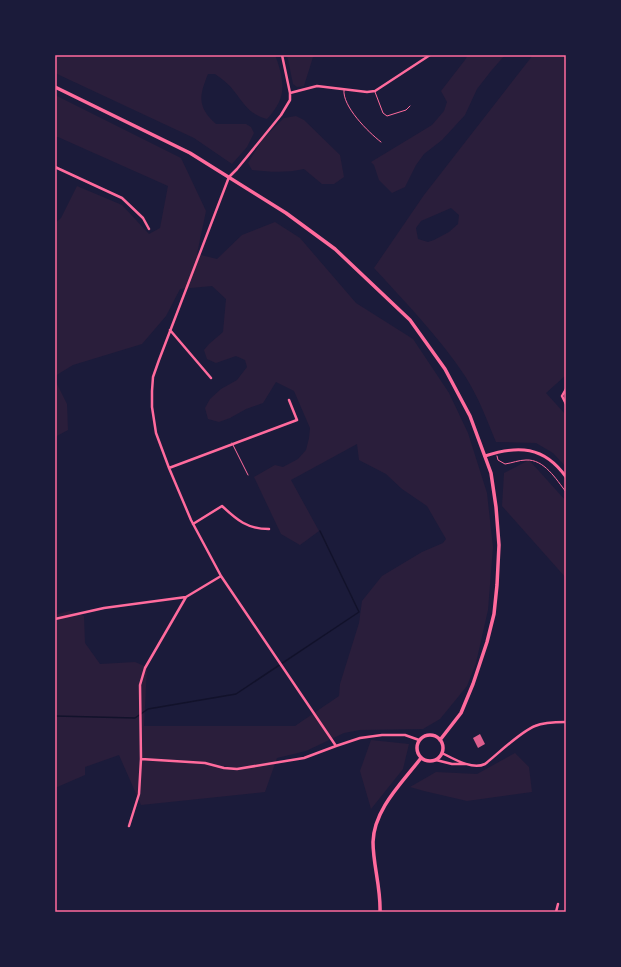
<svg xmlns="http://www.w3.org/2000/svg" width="621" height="967" viewBox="0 0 621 967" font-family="'DM Sans',sans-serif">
  <rect width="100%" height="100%" fill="#1b1b3a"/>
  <!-- green -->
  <path fill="#2a1e3b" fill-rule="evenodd" d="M55,55H275C279,65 284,81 282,92C281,101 274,112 267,119C249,114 245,105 234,91C229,84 222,79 215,74H208C199,96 197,107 216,124H246L251,127L254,133L247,147L232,164L194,138L55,73Z
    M287,55H317L313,57L304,86L297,87L293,84Z
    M468,55H505L491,71L477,89L465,115L442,140L424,154L416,165L405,187L392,193L379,180L374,165L371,162L432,125L444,111L447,102L441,91L465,60Z
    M533,55H566V375L546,393L566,415V467L553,453L536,443L496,442C487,420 478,396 465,376C439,337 406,303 374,268L424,195ZM451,208L459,215L458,224L449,232L434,240L428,242L418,239L416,228L421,221Z
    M55,95L181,158L206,211L197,254L217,259L242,235L275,222L300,238L356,303L413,339L449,393L468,433L487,493L493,547L488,610L476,663L467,686L440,719L423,729L360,730L344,733L306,751L277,758L265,792L141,805L119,755L85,767V775L55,788V615L69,611L84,616L85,643L100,664L135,662L147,667L144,726H295L339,696L340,684L359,623L362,601L382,576L422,552L443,543L446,539L427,506L402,489L386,474L359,460L357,444L291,480L319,531L300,545L281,534L254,477L275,465L283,467L298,459L306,450L309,438L310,428L294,391L276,382L263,403L246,409L230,418L219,422L208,419L205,408L210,399L221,389L237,380L247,367L245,360L236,356L216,363L207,359L204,350L209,344L223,332L226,299L212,286L180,289L166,316L142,344L73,365L55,376V223L61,218L77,186L122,205L149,234L160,228L168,186L58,137H55Z
    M296,116L304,120L340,155L344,177L334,184H322L304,169C286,173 270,172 252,170L248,163L262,140L284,118Z
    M55,380L67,404L68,430L55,437Z
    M529,460L566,501V578L502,506L504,473Z
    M371,740L409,744L403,769L371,809L360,771Z
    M515,753L529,767L532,792L467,801L424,791L410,787L436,772L477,774Z"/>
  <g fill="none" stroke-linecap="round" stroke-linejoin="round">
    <!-- stream -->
    <path stroke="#12122b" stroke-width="1.5" d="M55,716L135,718L148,709L236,694L359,612L320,531"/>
  </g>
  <!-- building -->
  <path fill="#dd5f8e" d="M480,734L485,744L478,748L473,738Z"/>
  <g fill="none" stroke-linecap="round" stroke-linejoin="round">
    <!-- path -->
    <path stroke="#ff6b9d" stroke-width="1" d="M497,456L498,460L505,464C512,463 519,460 526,460C544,459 556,479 566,492"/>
    <!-- service -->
    <path stroke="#ff6b9d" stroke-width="1" d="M344,90C342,106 368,132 381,142
      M375,92L383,113L387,116L406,110L410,106
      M232,443L248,475"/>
    <!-- minor -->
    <path stroke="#ff6b9d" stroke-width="2.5" d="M282,55L290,93V100L281,115L237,169L229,177L159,360L153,377L152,391V407L156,433L169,468L191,520L221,576L336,746
      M290,93L317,86L367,92L375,91L430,55
      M55,167L122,198L143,218L149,229
      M170,330L211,378
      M566,389L562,396L566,404
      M169,468L297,420L289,400
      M193,524L222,506C237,520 247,529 269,529
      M55,619L104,608L186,597L221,576
      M442,753C454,759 472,770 485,764C499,753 520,732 535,726C544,722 556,722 566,722
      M141,759L205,763L224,768L237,769L304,758L336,746L360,738L382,735H405L419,740
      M436,760L452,764H465
      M129,826L139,794L141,759L140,685L145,668L186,597
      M556,912L558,904"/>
    <!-- tertiary -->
    <path stroke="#ff6b9d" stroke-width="3" d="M485,456C518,445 544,446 566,477"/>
    <!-- secondary -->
    <path stroke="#ff6b9d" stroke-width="3.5" d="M55,87L190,153L286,213L335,249L410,320L445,369L470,416L491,473L496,507L499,545L497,585L494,614L487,642L473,684L461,713L440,740
      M417 748a13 13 0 1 1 26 0a13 13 0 1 1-26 0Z
      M380,912C381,888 373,865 373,842C374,809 402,783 421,758"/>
  </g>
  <!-- border -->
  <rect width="621" height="967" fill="none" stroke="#1b1b3a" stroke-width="112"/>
  <rect x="56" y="56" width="509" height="855" fill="none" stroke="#ff6b9d" stroke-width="1.5"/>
</svg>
